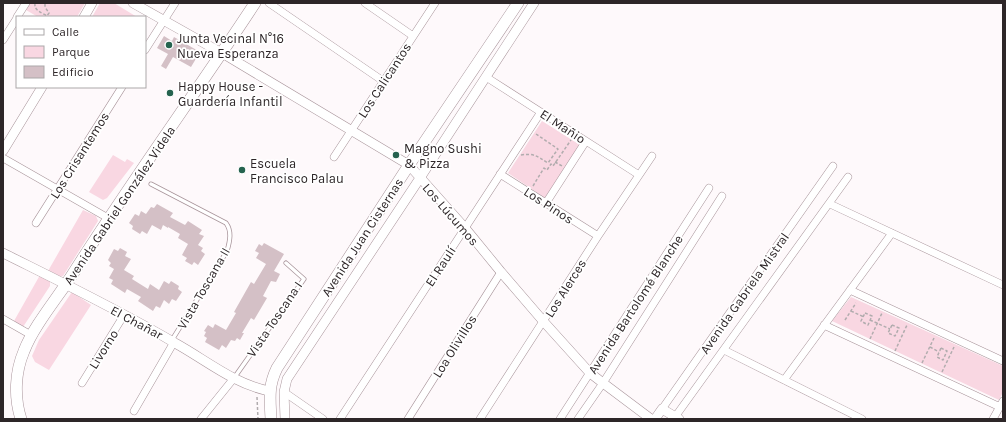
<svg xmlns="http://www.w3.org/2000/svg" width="1006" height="422" viewBox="0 0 1006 422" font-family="Karla,sans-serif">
  <rect width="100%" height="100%" fill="#fef9fb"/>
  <!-- green -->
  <path fill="#f9d7e2" d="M30,3H85L77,17H38L26,10Z
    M100,3H114L137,17H92Z
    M542,121L580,145L545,198L508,173Z
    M113,155L125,162L127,159L134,163L107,198L103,200L89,192Z
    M83,210L96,216L98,221L63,276L58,277L48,271Z
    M40,275L50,280V286L23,327L14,321Z
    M72,292L91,305L49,370L35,362L32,356L39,340Z
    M851,297L1003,366V392L999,400L832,321Z"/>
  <!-- building -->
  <path fill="#d4c0c6" d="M164,36L172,41L174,37L200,52L191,67L173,57L166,69L161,66L168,54L157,48Z
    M157,204L173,213L170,217L185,225L188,221L202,230L199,234L204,236L198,245L203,248L201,251L205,254L198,265L194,262L192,265L185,261L187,258L182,255L188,244L178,238L180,234L168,227V228L163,225L161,230L152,225L147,234L142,231L140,234L132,229L133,226L129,223L135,214L139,216L141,211L146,214L151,207L154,208Z
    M264,243L284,254L274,271L280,274L276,282L271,281L263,296L267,298L254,320L251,318L242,333H244L240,340L237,338L235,341L231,340L226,348L222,345L219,350L205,342L207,338L204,336L206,332L204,331L208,325L213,328L215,324L226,330L236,313L234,312L251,282L254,284L266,264L256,258L259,253L255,251L259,244L262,246Z
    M120,248L127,252L125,256L131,259L124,270L134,276L132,279L148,289L150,284L159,290L164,281L169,284L171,281L179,286L178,289L182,292L176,301L172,299L169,304L164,300L160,308L156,306L153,311L138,301L141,297L127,289L125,293L111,284L113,280L109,278L114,269L109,266L111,263L108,260L114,249L118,251Z"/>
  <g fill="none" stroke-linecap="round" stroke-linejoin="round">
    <defs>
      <path id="service" d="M151,184L226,223C232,231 230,241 227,251L172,340
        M234,378L304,279L286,263"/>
      <path id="minor" d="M269,3L383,81
        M365,3L413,36
        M17,17L26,3
        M3,40L17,18
        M145,50L175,3
        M486,77L639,175
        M334,157L435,3
        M3,158L108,218
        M500,174L598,236
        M546,203L586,141
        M830,204L1003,285
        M36,223L122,87
        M850,290L1003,361
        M3,319L31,335
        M824,325L1000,407
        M724,350L862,419
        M784,380L892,233
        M82,383L124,315
        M284,392L323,419
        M662,409L833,166
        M134,411L174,342
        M675,417L848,177
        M201,419L234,378
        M340,419L541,112
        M408,419L501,272
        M480,419L598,236L652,156
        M560,419L709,188
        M578,419L603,383L722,196
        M993,419L1003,401"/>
      <path id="tertiary" d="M133,3L227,56L409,165L465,228L501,272L544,322L590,373L603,383L651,419
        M84,17L92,3
        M3,151L42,87
        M3,253C61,282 119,310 175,343C206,360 234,384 269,391
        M285,419L284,392L287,379L420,178L534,3
        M655,419L662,409L679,419"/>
      <path id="primary" d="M21,419C14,397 15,372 24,351C34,325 59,296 74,272C132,180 196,93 255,3
        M271,419C270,399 268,386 277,368L409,165L518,3"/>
    </defs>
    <!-- service casing -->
    <use href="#service" stroke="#a8949a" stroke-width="5"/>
    <!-- minor casing -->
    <use href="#minor" stroke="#a8949a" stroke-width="8"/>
    <!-- tertiary casing -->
    <use href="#tertiary" stroke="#a8949a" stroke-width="10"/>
    <!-- primary casing -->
    <use href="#primary" stroke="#a8949a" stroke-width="12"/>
    <!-- path -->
    <path stroke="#b1acae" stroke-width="1.5" stroke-dasharray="3 2" stroke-linecap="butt" d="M35,3C34,11 41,12 47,16L49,13L45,7V3
      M521,155C534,153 537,156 548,163L558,149L536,134
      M555,162L562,166
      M533,186L544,168L547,170L551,164L553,166L571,140
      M851,311L864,317
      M865,313L872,316L868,325L861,321Z
      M845,320L856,303
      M870,320L890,329
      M892,325L899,328L895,336L888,333Z
      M870,339L882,313
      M930,347L939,352
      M941,348L947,351L943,360L937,357Z
      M895,351L907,325
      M922,363L934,338
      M942,372L954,347
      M257,397L258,419"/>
    <!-- service -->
    <use href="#service" stroke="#fff" stroke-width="3.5"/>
    <!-- minor -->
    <use href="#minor" stroke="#fff" stroke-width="7"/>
    <!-- tertiary -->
    <use href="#tertiary" stroke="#fff" stroke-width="9"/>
    <!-- primary -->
    <use href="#primary" stroke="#fff" stroke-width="11"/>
  </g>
  <!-- markers -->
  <g fill="#25634f" stroke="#fff" stroke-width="1.5">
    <circle cx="169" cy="45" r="4"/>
    <circle cx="170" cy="93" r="4"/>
    <circle cx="396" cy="155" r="4"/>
    <circle cx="242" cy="170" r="4"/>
  </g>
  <g text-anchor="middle" stroke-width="3.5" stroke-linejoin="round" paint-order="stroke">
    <!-- poi labels -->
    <g font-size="13" fill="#2d2628" stroke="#fff" text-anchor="start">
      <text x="177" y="43">Junta Vecinal N°16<tspan x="177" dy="15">Nueva Esperanza</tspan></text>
      <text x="178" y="91">Happy House -<tspan x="178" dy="15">Guardería Infantil</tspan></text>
      <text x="404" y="153">Magno Sushi<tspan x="404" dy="15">&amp; Pizza</tspan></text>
      <text x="250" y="168">Escuela<tspan x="250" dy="15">Francisco Palau</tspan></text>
    </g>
    <!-- street labels -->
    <g font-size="13" fill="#2d2628" stroke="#fff">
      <text transform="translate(384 80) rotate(-57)" y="5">Los Calicantos</text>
      <text transform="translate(563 126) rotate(33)" y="5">El Mañio</text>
      <text transform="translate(79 155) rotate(-58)" y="5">Los Crisantemos</text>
      <text transform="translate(119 205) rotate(-56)" y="5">Avenida Gabriel González Videla</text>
      <text transform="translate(549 205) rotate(33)" y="5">Los Pinos</text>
      <text transform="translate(451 214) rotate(49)" y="5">Los Lúcumos</text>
      <text transform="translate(362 237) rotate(-57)" y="5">Avenida Juan Cisternas</text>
      <text transform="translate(440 266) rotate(-57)" y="5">El Raulí</text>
      <text transform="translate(203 288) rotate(-60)" y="5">Vista Toscana II</text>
      <text transform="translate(565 288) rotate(-58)" y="5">Los Alerces</text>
      <text transform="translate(744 293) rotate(-55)" y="5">Avenida Gabriela Mistral</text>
      <text transform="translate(635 304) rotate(-57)" y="5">Avenida Bartolomé Blanche</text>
      <text transform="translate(274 319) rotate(-56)" y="5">Vista Toscana I</text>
      <text transform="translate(137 322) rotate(28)" y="5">El Chañar</text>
      <text transform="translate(454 346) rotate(-58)" y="5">Loa Olivillos</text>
      <text transform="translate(103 349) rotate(-58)" y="5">Livorno</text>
    </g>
  </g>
  <!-- border -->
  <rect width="1006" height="422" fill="none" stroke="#2d2628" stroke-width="8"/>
  <!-- legend -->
  <rect x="16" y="16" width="130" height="72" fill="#ffffff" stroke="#aba8a9"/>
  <rect x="24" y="29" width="20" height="6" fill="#ffffff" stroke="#aba8a9"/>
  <text x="52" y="36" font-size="12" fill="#2d2628">Calle</text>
  <rect x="24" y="46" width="20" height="12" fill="#f9d7e2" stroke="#aba8a9"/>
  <text x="52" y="56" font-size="12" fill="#2d2628">Parque</text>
  <rect x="24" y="66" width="20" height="12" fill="#d4c0c6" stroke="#aba8a9"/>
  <text x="52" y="76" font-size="12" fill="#2d2628">Edificio</text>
</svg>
